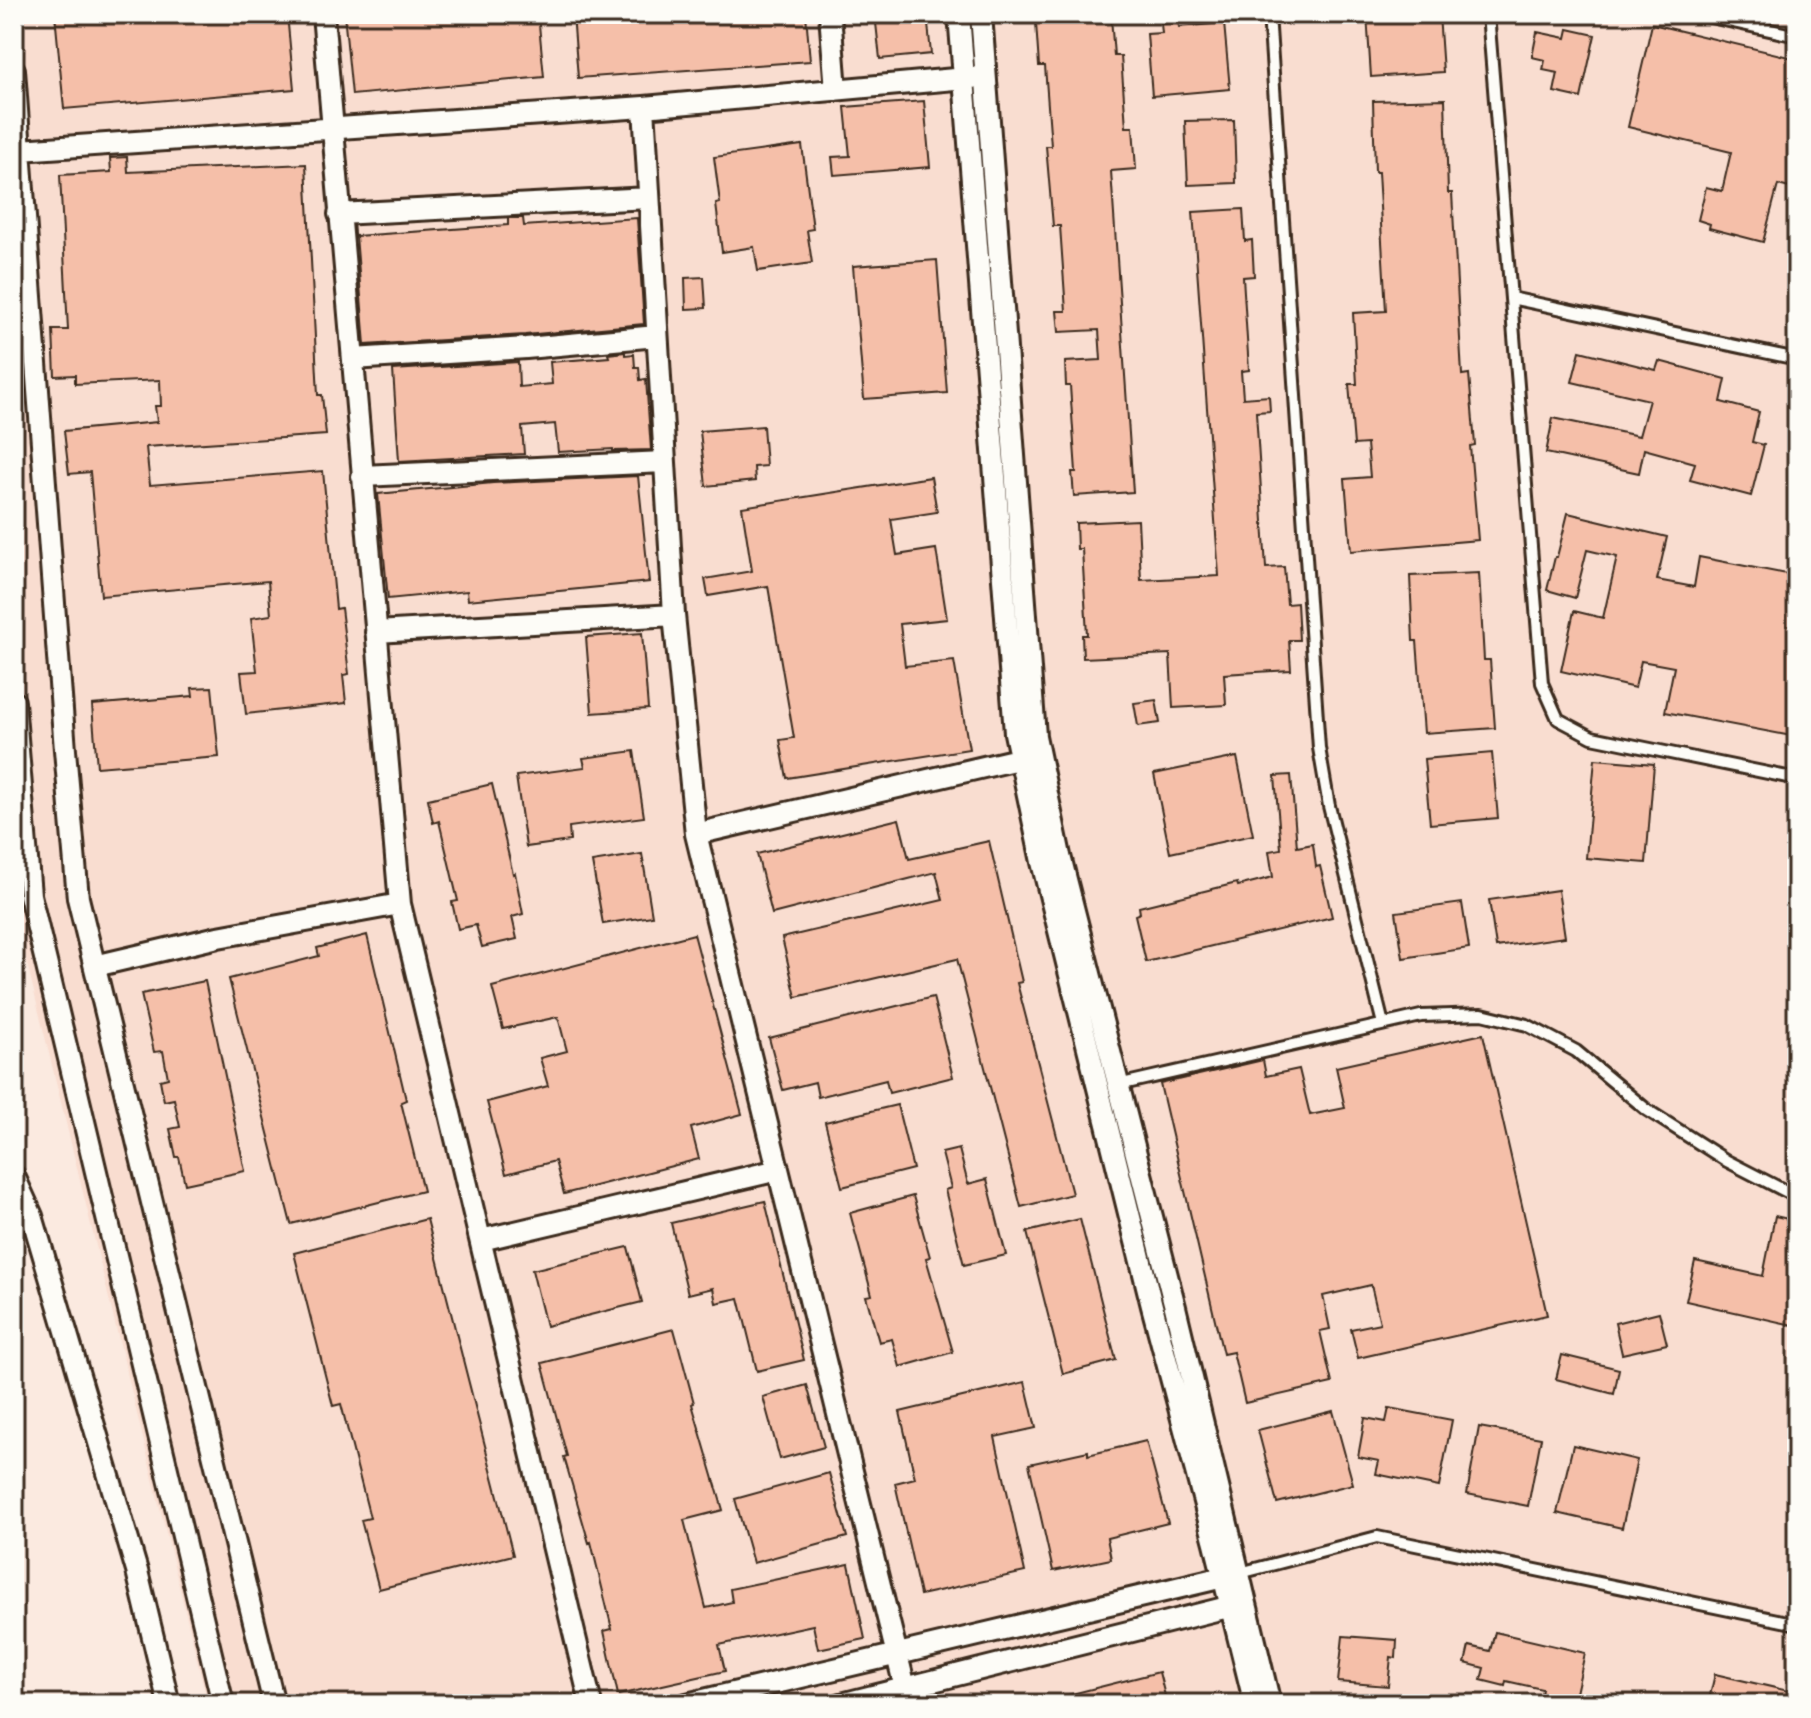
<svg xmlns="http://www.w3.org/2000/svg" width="1811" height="1718" viewBox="0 0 1811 1718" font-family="'Playpen Sans',sans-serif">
  <rect width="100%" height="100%" fill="#fbeae0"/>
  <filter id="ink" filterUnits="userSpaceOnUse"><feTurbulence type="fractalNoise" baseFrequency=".0125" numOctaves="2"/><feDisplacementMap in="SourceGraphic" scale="16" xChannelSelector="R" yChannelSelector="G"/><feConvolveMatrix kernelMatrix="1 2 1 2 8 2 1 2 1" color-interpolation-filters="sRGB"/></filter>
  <g filter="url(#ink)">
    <!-- built -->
    <path fill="#f9ddd0" d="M14,14H1797V1704H208L15,914Z"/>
    <!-- building -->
    <path fill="#f5bfa9" stroke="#3b2a1e" stroke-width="2" d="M55,14H287L294,89L64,109Z
      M344,14H538L544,77L352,95Z
      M573,14H806L810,61L578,78Z
      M875,14H927L931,54L880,59Z
      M1367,14H1439L1443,72L1371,77Z
      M1111,17L1114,56H1121L1126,127H1133L1136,169L1111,171L1133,492L1074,496L1072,472H1076L1070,386H1066L1065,362L1101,360L1099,330L1059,332L1057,311H1066L1060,226H1053L1046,146H1051L1045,66H1039L1036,23Z
      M1178,22L1179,27L1224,23L1230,89L1152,96L1147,34L1162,33L1161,24Z
      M1652,24L1797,59V190L1778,185L1763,242L1709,228L1710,224L1698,220L1706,187L1722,191L1731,152L1628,127Z
      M1568,29L1595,35L1581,98L1554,92L1558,73L1543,70L1545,60L1532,57L1537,32L1566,38Z
      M1445,99L1448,193H1452L1462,375L1469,374L1475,445L1470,446L1478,540L1351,551L1345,479L1370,477L1367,444L1354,445L1349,384H1357L1353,313L1386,311L1378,172H1375L1373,101Z
      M924,101L930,167L834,175L832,157L850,156L845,107Z
      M1234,120L1236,183L1188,185L1185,121Z
      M802,145L813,229L807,230L812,263L758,271L754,247L722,252L716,204L720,203L714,157Z
      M127,157L128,172L306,164L318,395H322L326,435L146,447L150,485L323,471L336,609L341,608L349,674L343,675L346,703L246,714L241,672L257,671L251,618L271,615L268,581L101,596L90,472L69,474L64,431L157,422L155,406H161L160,380L75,384V375L55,376L53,330H68L60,175L111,172L110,158Z
      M1243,209L1245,241L1252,240L1254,276L1243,277L1249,370L1241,371L1243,398L1269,396L1270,411L1256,412L1266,568L1284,567L1287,604L1297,603L1299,640H1289L1291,670L1224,674L1226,705L1173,708L1170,654L1083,658L1082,635H1087L1082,549H1077L1076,523L1138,520L1141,580L1219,576L1193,212Z
      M508,218H523L524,226L637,218L644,324L525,335L365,345L356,236L508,225Z
      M937,260L947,393L864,399L853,266Z
      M704,277L706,308L686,309L685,278Z
      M1580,351L1656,370L1659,361L1726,379L1721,402L1759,412L1752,442L1764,445L1751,496L1690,480L1695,463L1644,449L1639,473L1546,453L1553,418L1639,436L1649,400L1572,382Z
      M625,352V355L634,354L635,367H639L640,380L646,379L651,450L613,451V449L558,452L555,424L522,427L524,454L399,461L393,370L518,362L519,387L552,384L550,362L609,357L608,354Z
      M763,426L766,466L754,467L755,481L706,486L700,431Z
      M638,476L649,582L468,600L467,591L388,599L378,494L493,483Z
      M931,477L937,512L891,519L897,555L936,549L947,619L900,624L905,666L954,661L969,749L787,778L780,740L794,738L768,586L708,596L705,579L752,571L742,507Z
      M1568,513L1667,537L1657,580L1694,587L1699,557L1797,576V737L1665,712L1674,667L1641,661L1635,688L1561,671L1574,611L1603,618L1617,557L1587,550L1575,598L1547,590L1555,557H1557Z
      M1479,573L1484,660H1490L1495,728L1424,733L1417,641H1413L1410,576Z
      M642,633L648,709L592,713L586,637Z
      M212,687L219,757L97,767L92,705L193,696L192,688Z
      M1156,700L1160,723L1138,726L1134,703Z
      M634,751L644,817L569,827L570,841L526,847L516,776L585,767L583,758Z
      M1492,753L1498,818L1430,824L1424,759Z
      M1237,757L1253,835L1170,853L1154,774Z
      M1595,759L1654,764L1646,863L1586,858Z
      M1291,775L1297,847L1313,844L1316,867L1320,866L1332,917L1146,962L1135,915L1140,913L1139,907L1237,883L1238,886L1273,877L1269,851L1281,849L1275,776Z
      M492,784L513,874L515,873L523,914L512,917L517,939L482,947L476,925L458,929L452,902L458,901L439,821L433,823L428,799Z
      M899,819L909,859L989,841L1022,982L1017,983L1072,1194L1021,1207L957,959L796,997L782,938L943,900L936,872L772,914L757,854Z
      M642,854L652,916L603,924L592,862Z
      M1558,890L1565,937L1496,947L1489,900Z
      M1462,903L1469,948L1403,958L1396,912Z
      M694,934L742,1114L691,1128L699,1159L564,1194L555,1161L506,1174L487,1102L548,1086L540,1058L567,1051L558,1017L503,1029L492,987Z
      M367,935L406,1100L401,1102L423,1191L291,1224L229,979L319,956L317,948Z
      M205,981L245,1171L185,1184L179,1157H176L170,1129L180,1127L174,1099L164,1101L160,1080L168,1078L163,1051L154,1052L141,994Z
      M933,997L953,1077L889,1093L886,1080L818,1097L815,1082L783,1090L769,1038Z
      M1483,1034L1547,1315L1358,1358L1351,1329L1380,1323L1371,1285L1323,1296L1330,1329L1320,1331L1332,1383L1245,1403L1233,1352L1223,1354L1160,1084L1263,1060L1266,1076L1299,1069L1310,1115L1345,1108L1336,1067Z
      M897,1105L913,1169L842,1187L825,1122Z
      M959,1149L968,1184L987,1179L1006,1255L964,1265L945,1190L951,1188L942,1153Z
      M913,1196L930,1257L926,1258L953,1352L900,1367L892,1339L879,1342L866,1296L872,1295L850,1213Z
      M765,1201L804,1360L757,1371L739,1298L716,1303L713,1288L688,1294L671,1223Z
      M1775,1216L1797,1221V1326L1686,1301L1695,1261L1763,1276Z
      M427,1219L513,1555L379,1589L361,1520L370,1518L341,1404L333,1406L294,1253Z
      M1080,1219L1116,1360L1063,1374L1027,1232Z
      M628,1247L642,1302L546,1326L532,1270Z
      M1659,1312L1667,1344L1622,1354L1615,1323Z
      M674,1329L694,1403L692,1404L723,1510L684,1520L706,1608L732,1602L730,1589L849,1564L865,1639L818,1649L813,1625L719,1645L725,1671L618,1695L604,1631L612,1629L591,1542L589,1543L564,1457L567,1456L542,1363Z
      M1562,1355L1619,1369L1614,1394L1556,1379Z
      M1025,1382L1036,1428L995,1437L1025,1572L920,1595L895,1483L915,1478L900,1412Z
      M807,1385L824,1447L780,1459L763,1397Z
      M1389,1408L1452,1420L1439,1487L1376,1474L1379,1461L1358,1457L1365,1418L1386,1422Z
      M1333,1411L1353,1484L1277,1503L1258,1430Z
      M1479,1427L1541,1438L1528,1506L1467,1494Z
      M1146,1441L1168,1523L1107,1538L1111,1559L1053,1571L1029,1464L1088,1451V1455Z
      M1573,1445L1637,1460L1622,1528L1557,1513Z
      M829,1473L847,1537L753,1563L735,1499Z
      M1495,1632L1585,1653L1574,1702L1541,1694L1542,1689L1506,1681L1505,1686L1481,1680L1484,1668L1465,1663L1469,1646L1490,1651Z
      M1343,1636L1397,1640L1396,1658L1391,1657L1388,1686L1338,1682Z
      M1159,1672L1167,1704H1053L1052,1699Z
      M1715,1674L1797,1693V1704H1708Z"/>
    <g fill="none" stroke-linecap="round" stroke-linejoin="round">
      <defs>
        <path id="lane" d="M1269,14L1319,748L1329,806L1383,1024
          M1488,14L1542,683L1558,719L1592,737L1797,779
          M1697,14L1797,36
          M1511,298L1797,359
          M1118,1085L1421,1016L1482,1014L1527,1025L1576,1051L1647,1110L1727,1161L1797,1197
          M1240,1573L1377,1537L1797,1624"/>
        <path id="street" d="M323,14L400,904L591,1704
          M830,14L836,90
          M959,14L1015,733L1042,862L1152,1306L1215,1543L1255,1704
          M981,14L1035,736L1060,856L1175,1307L1270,1704
          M14,70L65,750L78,898L274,1704
          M644,107L674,615L696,834L909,1704
          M20,150L644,107L977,77
          M339,214L649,198
          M353,359L526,348L657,336
          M362,476L664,462
          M376,632L674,615
          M14,702L30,895L223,1704
          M696,834L1031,756
          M95,966L218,937L400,904
          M14,1176L32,1216L137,1571L169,1704
          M481,1240L778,1170
          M687,1704L1236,1574
          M841,1704L1240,1604"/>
      </defs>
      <!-- lane casing -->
      <use href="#lane" stroke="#3b2a1e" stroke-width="16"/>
      <!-- street casing -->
      <use href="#street" stroke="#3b2a1e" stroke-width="26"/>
      <!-- lane -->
      <use href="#lane" stroke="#fdfcf7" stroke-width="10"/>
      <!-- street -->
      <use href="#street" stroke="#fdfcf7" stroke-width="20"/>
    </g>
  </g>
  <!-- margin -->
  <rect width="1811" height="1718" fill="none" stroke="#fdfcf7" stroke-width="48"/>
  <rect x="24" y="24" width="1763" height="1670" fill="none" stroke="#3b2a1e" stroke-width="3" filter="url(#ink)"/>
</svg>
